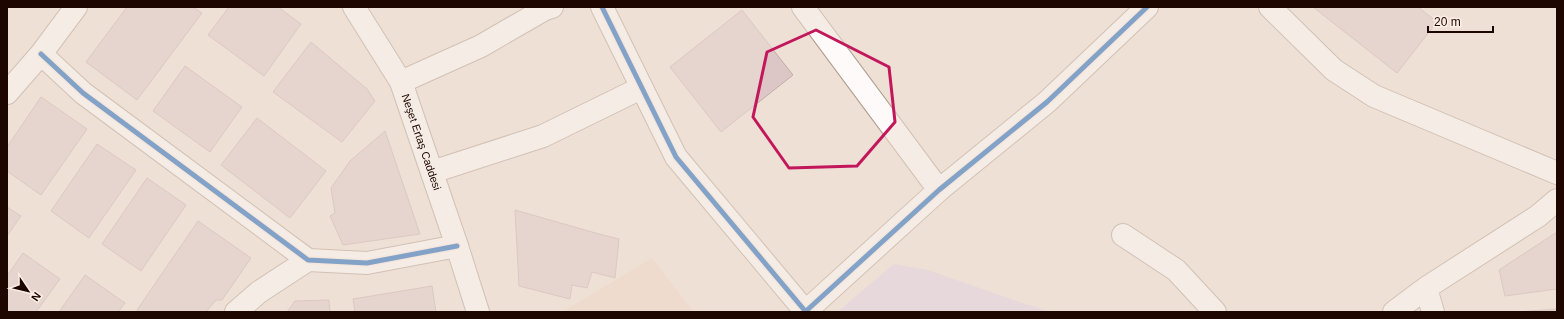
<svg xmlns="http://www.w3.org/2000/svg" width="1564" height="319" viewBox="0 0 1564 319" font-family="Arial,sans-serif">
  <rect width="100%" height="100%" fill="#efe0d5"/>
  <!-- built -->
  <path fill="#eed6c5" d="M652,258L694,312H562Z"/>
  <!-- green -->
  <path fill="#ddcee5" d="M894,264L928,270L1025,304L1052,312H837Z"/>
  <!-- building -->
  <path fill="#dcc6c6" stroke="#c1acac" d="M127,7H193L202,13L137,100L86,62Z
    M229,7H278L301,24L264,76L208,35Z
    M1313,7H1418L1437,22L1397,73Z
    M742,10L793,75L721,132L670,67Z
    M311,42L367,89L375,101L342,142L273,92Z
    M185,66L242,107L210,152L153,111Z
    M41,97L87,129L41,195L7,171V147Z
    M257,118L326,171L290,218L221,165Z
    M385,131L420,234L343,245L330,216L335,213L331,188L350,161Z
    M97,144L136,170L89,238L51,211Z
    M147,178L186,205L141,271L102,244Z
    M7,207L21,216L7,236Z
    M515,210L599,234L619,239L615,278L592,272L587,288L572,285L570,299L519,286Z
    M198,221L251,258L222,300H216L206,312H140L137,310Z
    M1557,232V289L1505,296L1499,270Z
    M23,253L60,279L36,312H7V276Z
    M85,275L125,303L118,312H59Z
    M432,286L436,312H355L353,299Z
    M329,300L330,312H287L295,301Z
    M1557,309V312H1517Z"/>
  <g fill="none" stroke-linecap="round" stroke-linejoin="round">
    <defs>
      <path id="minor" d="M602,7L676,157L806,312
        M803,7L939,190
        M1270,7L1334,70L1374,96L1557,173
        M41,54L83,93L308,260L367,263L457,246
        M401,82L481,46L545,9L552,7
        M7,93L41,54L76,7
        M432,172L543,136L641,88
        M1123,235L1176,270L1215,312
        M1426,288L1433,312
        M236,312L259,292L308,260
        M805,312L939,190L1047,102L1147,7
        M1394,312L1426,288L1538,216L1557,200"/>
      <g id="major">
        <path id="s1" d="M354,7L401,82L457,246L478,312"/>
      </g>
    </defs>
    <!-- minor casing -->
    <use href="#minor" stroke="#ae9c8d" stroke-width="24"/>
    <!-- major casing -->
    <use href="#major" stroke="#ae9c8d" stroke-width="24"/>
    <!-- minor -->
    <use href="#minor" stroke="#fdfaf9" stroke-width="22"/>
    <!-- major -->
    <use href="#major" stroke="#fdfaf9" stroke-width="22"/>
    <defs>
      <path id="cycleway" d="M602,7L676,157L806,312
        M41,54L83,93L308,260L367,263L457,246
        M805,312L939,190L1047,102L1147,7"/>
    </defs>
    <!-- cycleway casing -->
    <use href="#cycleway" stroke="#fdefe5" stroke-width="8"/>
    <!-- cycleway -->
    <use href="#cycleway" stroke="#0057b8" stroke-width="5"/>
  </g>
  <!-- marked area -->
  <path d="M0 0H1564V319H0ZM816,30L889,67L895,122L857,166L789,168L753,117L767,52Z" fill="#efe0d5" fill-opacity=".55" fill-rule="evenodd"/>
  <path fill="none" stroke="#c2185b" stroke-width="3" stroke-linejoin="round" d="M816,30L889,67L895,122L857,166L789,168L753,117L767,52Z"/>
  <g text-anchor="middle" stroke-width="3" stroke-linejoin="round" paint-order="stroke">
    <!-- street labels -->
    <g font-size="11" fill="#1d0600" stroke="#fdefe5">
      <text dy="4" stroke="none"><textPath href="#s1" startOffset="152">Neşet Ertaş Caddesi</textPath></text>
    </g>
  </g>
  <!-- border -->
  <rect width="1564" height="319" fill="none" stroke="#1d0600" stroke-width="16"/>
  <!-- north arrow -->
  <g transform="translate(28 291) rotate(125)" stroke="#fdefe5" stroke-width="3" paint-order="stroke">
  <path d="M0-3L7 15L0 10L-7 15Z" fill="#1d0600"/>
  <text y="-6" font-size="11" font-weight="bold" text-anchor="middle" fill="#1d0600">N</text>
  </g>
  <!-- scale -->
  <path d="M1428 26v6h65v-6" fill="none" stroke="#1d0600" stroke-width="2"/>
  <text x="1434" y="26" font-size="12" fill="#1d0600" stroke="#fdefe5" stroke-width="3" paint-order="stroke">20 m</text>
</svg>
